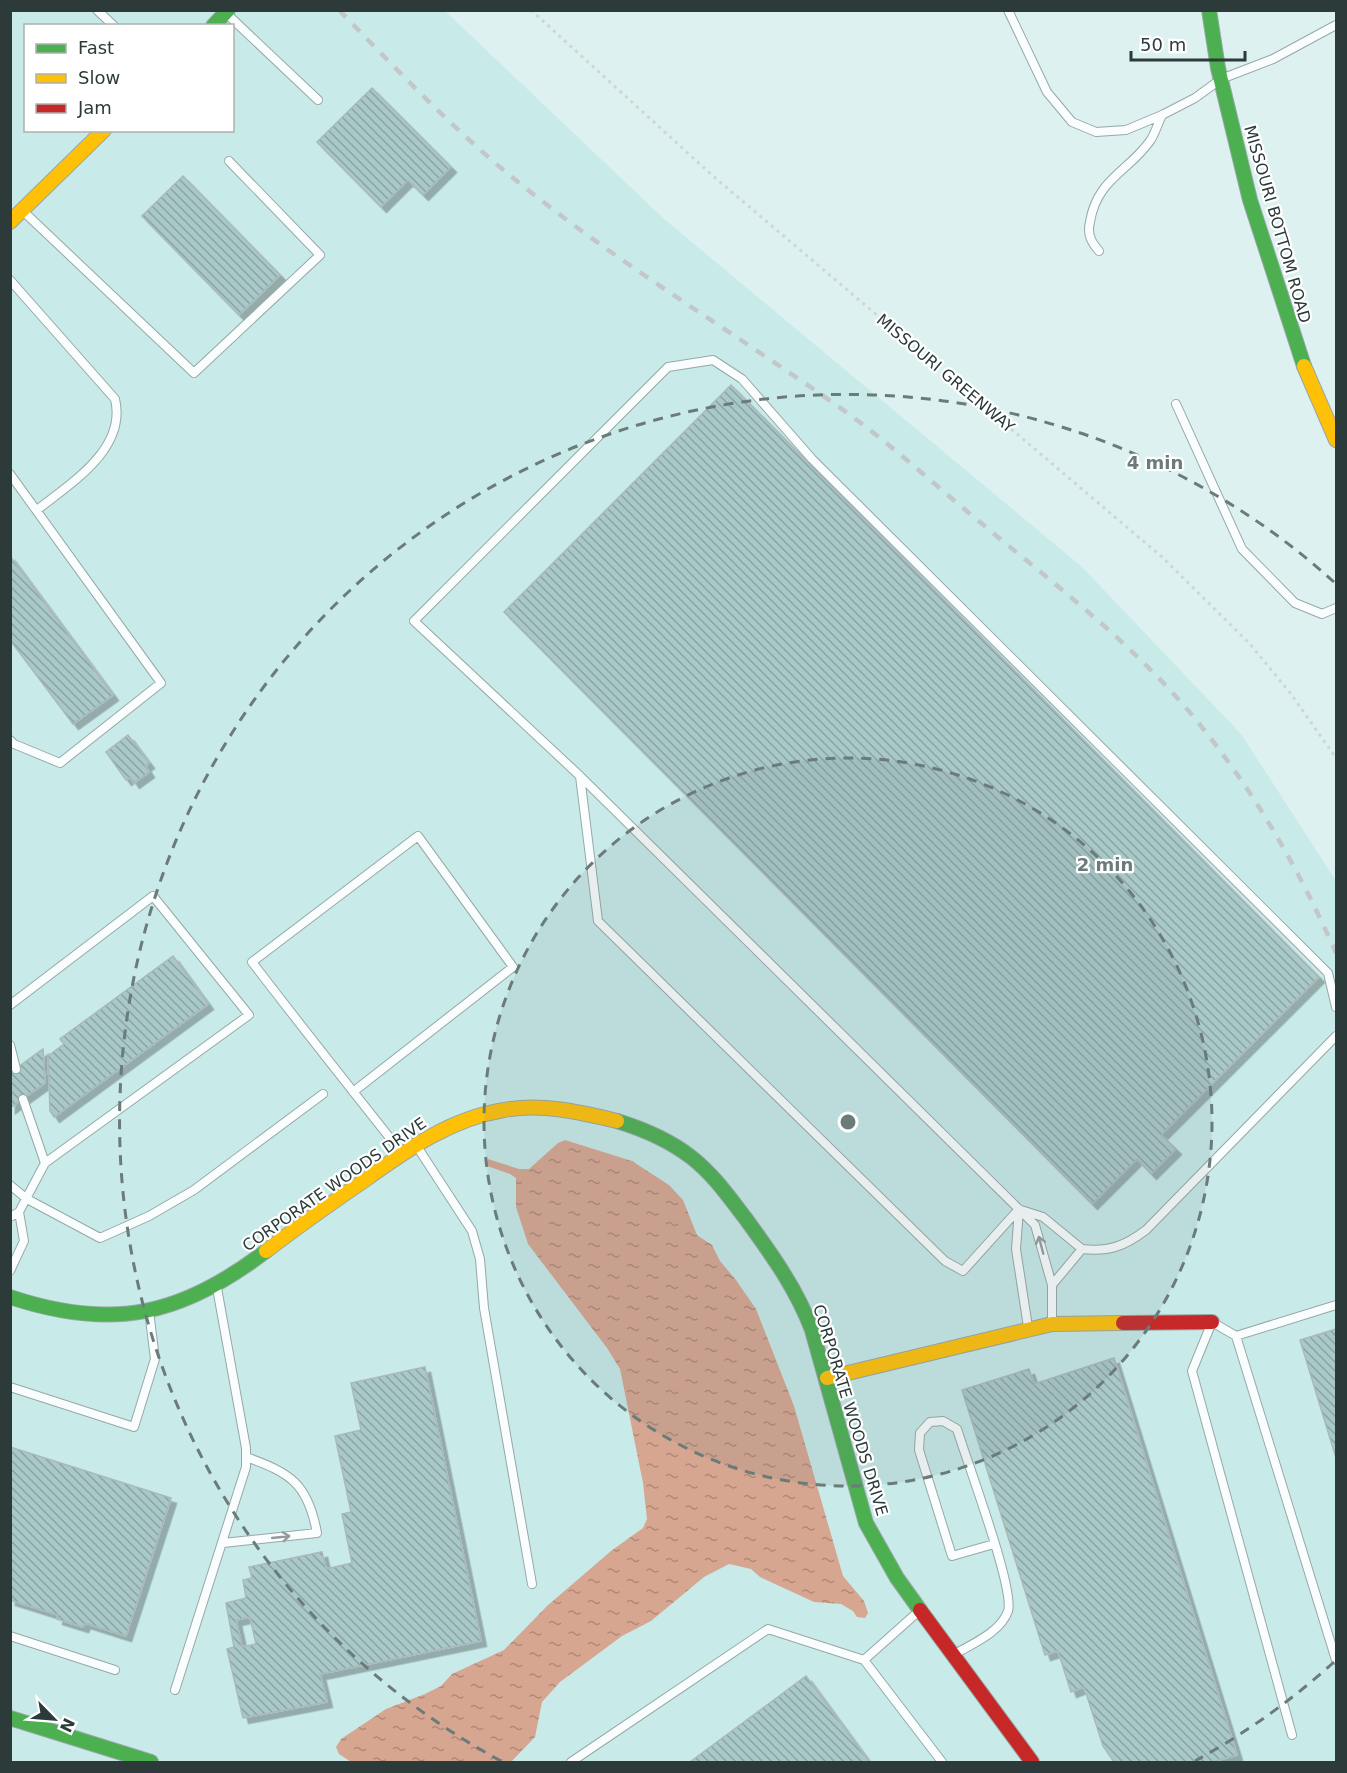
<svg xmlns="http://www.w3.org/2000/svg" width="1347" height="1773" viewBox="0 0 1347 1773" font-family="'DejaVu Sans',sans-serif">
  <defs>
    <pattern id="water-ripples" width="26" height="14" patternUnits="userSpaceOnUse" patternTransform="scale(1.5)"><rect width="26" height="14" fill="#d7a691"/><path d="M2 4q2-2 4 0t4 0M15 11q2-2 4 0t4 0" fill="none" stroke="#af8877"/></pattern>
    <pattern id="building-back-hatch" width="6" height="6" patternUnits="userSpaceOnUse" patternTransform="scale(1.5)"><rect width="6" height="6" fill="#a9c9c8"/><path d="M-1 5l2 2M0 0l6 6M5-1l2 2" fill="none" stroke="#8aa4a3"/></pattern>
    <filter id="shadow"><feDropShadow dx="5.5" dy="5.5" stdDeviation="0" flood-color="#0004"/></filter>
  </defs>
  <rect width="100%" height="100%" fill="#ddf1f0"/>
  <!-- built -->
  <path fill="#c8eae9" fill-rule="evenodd" d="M11,11H445L663,218L1082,567L1241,734L1336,881V1762H11ZM26,26H232V130H26Z"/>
  <!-- water -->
  <path fill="url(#water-ripples)" d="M565,1140L632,1161L669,1185L683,1200L697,1235L712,1245L720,1261L736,1280L756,1309L794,1406L843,1576L864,1601L868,1613L865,1618L857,1617L853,1611L841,1604L814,1602L760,1577L751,1569L729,1564L704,1577L651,1621L622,1636L560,1682L542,1702L535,1737L511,1762H351L339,1754L336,1747L341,1739L386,1709L425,1694L441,1686L452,1674L504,1650L547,1606L611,1551L643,1528L647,1519L643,1483L620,1369L607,1348L528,1244L516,1207V1178L510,1174L487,1166L488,1159L519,1169H529L558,1143Z"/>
  <!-- building -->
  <path fill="url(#building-back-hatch)" stroke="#aab9b8" stroke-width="1.5" fill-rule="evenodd" filter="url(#shadow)" d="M372,88L451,167L423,195L408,180L381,207L317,142Z
    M183,176L280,275L239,315L142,216Z
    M731,385L1319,977L1161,1135L1176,1149L1151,1174L1137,1159L1092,1204L504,612Z
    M10,556L113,695L73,724L10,640Z
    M128,735L149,763L145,766L149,772L134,783L130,777L126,780L106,752Z
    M173,956L208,1004L54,1117L50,1111L48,1056L64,1044L60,1039Z
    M43,1049L45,1083L10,1108V1073Z
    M1336,1329V1458L1300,1340Z
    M1114,1358L1237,1755L1212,1762H1114L1103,1746L1084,1687L1071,1692L1058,1651L1045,1655L962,1390L1029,1369L1034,1384Z
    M425,1367L481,1641L320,1674L327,1702L243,1718L227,1649L234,1647L226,1603L246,1598L243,1580L252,1578L249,1567L322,1552L326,1569L352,1563L342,1514L351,1512L335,1436L361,1430L351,1383ZM250,1617L256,1644L242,1647L236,1620Z
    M10,1447L171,1498L126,1636L85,1623L83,1627L57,1619L58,1615L10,1600Z
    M806,1676L869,1762H690Z"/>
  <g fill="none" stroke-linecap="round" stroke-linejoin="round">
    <defs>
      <path id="lane" d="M97,10L114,26
        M1008,10L1047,92L1072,122L1096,132L1126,130L1162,115L1195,98L1221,79L1273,59L1336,25
        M227,14L318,100
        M24,212L194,373L320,255L229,161
        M1099,251C1091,242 1087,234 1090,222C1097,179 1128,172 1150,141C1155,134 1158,123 1162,115
        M10,280L115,399C127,449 71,483 37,510
        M1176,404L1242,549L1295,603L1322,614L1336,608
        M10,474L161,683L60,763L14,744L10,740
        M580,776L598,921L945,1261L963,1271L1019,1209
        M10,1005L153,896L249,1015L45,1163
        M10,1045L16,1069
        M353,1092L513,967L418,836L252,962C301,1026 351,1089 401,1152
        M416,1145L472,1231L480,1259L484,1308L532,1584
        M10,1185L27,1199L100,1238L149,1216L194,1190L323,1094
        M1019,1209L1016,1249L1028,1327
        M1021,1210L1043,1217L1082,1249
        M10,1217L19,1212L45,1163L23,1099
        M10,1271L24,1241L19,1212
        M1052,1285L1082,1249C1109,1252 1125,1246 1146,1230L1336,1036
        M1052,1322V1285L1035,1225L580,776L414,621L668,367L713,360L742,379L812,459L1328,973L1336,1007
        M1236,1336L1336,1660
        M10,1387L134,1427L155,1359L149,1311
        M223,1543L317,1533C308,1484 291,1473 246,1457
        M919,1611L864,1660L942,1762
        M10,1636L115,1670
        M955,1654C972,1644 1001,1632 1008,1611C1015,1589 966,1459 957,1429L943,1421L930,1422L920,1433L919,1450L952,1556L994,1544
        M175,1690L246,1467V1448L217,1288
        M1292,1735L1192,1371L1212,1322L1236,1336L1336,1305
        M571,1762L768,1629L864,1660"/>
      <path id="fast" d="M1209,10L1218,68L1250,200L1304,366
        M213,26L228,10
        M617,1121C643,1129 669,1140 691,1157C713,1174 729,1197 746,1219C772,1255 796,1288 812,1330L866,1523L897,1578L920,1610
        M10,1297C112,1331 181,1316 266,1251
        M10,1718L151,1762"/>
      <path id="slow" d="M10,222L104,130
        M1304,366L1336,440
        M266,1251C296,1228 327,1206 359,1184C404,1152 448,1119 504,1110C541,1103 580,1112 617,1121
        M827,1378L1052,1324L1123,1323"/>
      <path id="jam" d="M1123,1323L1212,1322
        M920,1610L1032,1762"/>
    </defs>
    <!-- lane casing -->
    <use href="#lane" stroke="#98a7a7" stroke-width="10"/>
    <!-- fast casing -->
    <use href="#fast" stroke="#98a7a7" stroke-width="16"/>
    <!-- slow casing -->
    <use href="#slow" stroke="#98a7a7" stroke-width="16"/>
    <!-- jam casing -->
    <use href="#jam" stroke="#98a7a7" stroke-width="16"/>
    <!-- path -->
    <path stroke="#cfd6d6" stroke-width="3" stroke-dasharray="3 4.5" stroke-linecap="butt" d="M531,10L713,176L1162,557L1250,644L1291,694L1336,758"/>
    <!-- lane -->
    <use href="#lane" stroke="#fafdfd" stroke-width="8"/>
    <!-- fast -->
    <use href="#fast" stroke="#4caf50" stroke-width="14"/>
    <!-- slow -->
    <use href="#slow" stroke="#ffc107" stroke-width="14"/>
    <!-- jam -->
    <use href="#jam" stroke="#c62828" stroke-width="14"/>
    <!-- rail -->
    <path stroke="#c3c7c7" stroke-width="4.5" stroke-dasharray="10 10" stroke-linecap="butt" d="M339,10C402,75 465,142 537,197C636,275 744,339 846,412C893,446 936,486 981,523C1053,583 1131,642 1192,715C1252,787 1298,867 1336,953"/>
  </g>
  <!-- one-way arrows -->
  <defs><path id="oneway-shaft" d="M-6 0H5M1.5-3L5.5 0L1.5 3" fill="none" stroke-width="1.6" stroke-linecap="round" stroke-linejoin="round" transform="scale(1.5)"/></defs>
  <g stroke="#939c9c">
    <use href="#oneway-shaft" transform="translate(1041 1245) rotate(-105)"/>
    <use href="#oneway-shaft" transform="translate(281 1537) rotate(-6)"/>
  </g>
  <!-- distance rings -->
  <circle cx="848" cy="1122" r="364" fill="#6a7b7a" fill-opacity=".12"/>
  <g fill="none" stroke="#6a7b7a" stroke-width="3" stroke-dasharray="10 8">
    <circle cx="848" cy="1122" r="364"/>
    <path d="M1334 1662A727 727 0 0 1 1195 1761M501 1761A727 727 0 1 1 1334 582"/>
  </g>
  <g text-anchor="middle" stroke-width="4.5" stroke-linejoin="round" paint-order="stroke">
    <!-- street labels -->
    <g font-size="16" fill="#2c3b3a" stroke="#fff">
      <text transform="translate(1278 224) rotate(74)" y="6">MISSOURI BOTTOM ROAD</text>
      <text transform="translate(946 373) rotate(40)" y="6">MISSOURI GREENWAY</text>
      <text transform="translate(334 1184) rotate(-35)" y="6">CORPORATE WOODS DRIVE</text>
      <text transform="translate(851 1410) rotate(73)" y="6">CORPORATE WOODS DRIVE</text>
    </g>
  </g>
  <circle cx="848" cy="1122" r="9" fill="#6a7b7a" stroke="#fff" stroke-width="3"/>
  <g font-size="18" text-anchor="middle" font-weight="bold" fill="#6a7b7a" stroke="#fff" stroke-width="4.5" stroke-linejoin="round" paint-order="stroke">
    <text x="1155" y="469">4 min</text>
    <text x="1105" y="871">2 min</text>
  </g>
  <!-- border -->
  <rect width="1347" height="1773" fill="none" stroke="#2c3b3a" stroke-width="24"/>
  <!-- legend -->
  <rect x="24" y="24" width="210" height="108" fill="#ffffff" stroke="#abb1b0" stroke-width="1.5"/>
  <rect x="36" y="44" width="30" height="9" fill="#4caf50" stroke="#abb1b0" stroke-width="1.5"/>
  <text x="78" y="54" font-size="18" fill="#2c3b3a">Fast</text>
  <rect x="36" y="74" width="30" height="9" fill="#ffc107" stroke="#abb1b0" stroke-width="1.5"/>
  <text x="78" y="84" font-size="18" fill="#2c3b3a">Slow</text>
  <rect x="36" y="104" width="30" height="9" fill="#c62828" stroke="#abb1b0" stroke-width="1.5"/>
  <text x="78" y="114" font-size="18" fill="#2c3b3a">Jam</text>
  <!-- north arrow -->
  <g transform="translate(54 1719) rotate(115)" stroke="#ffffff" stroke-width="4.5" paint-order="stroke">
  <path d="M0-4.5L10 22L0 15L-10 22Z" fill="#2c3b3a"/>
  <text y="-9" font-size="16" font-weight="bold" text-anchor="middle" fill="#2c3b3a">N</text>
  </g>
  <!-- scale -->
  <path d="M1131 51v9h114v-9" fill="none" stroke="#2c3b3a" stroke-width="3"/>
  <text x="1140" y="51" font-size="18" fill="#2c3b3a" stroke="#ffffff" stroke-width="4.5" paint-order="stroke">50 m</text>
</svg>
